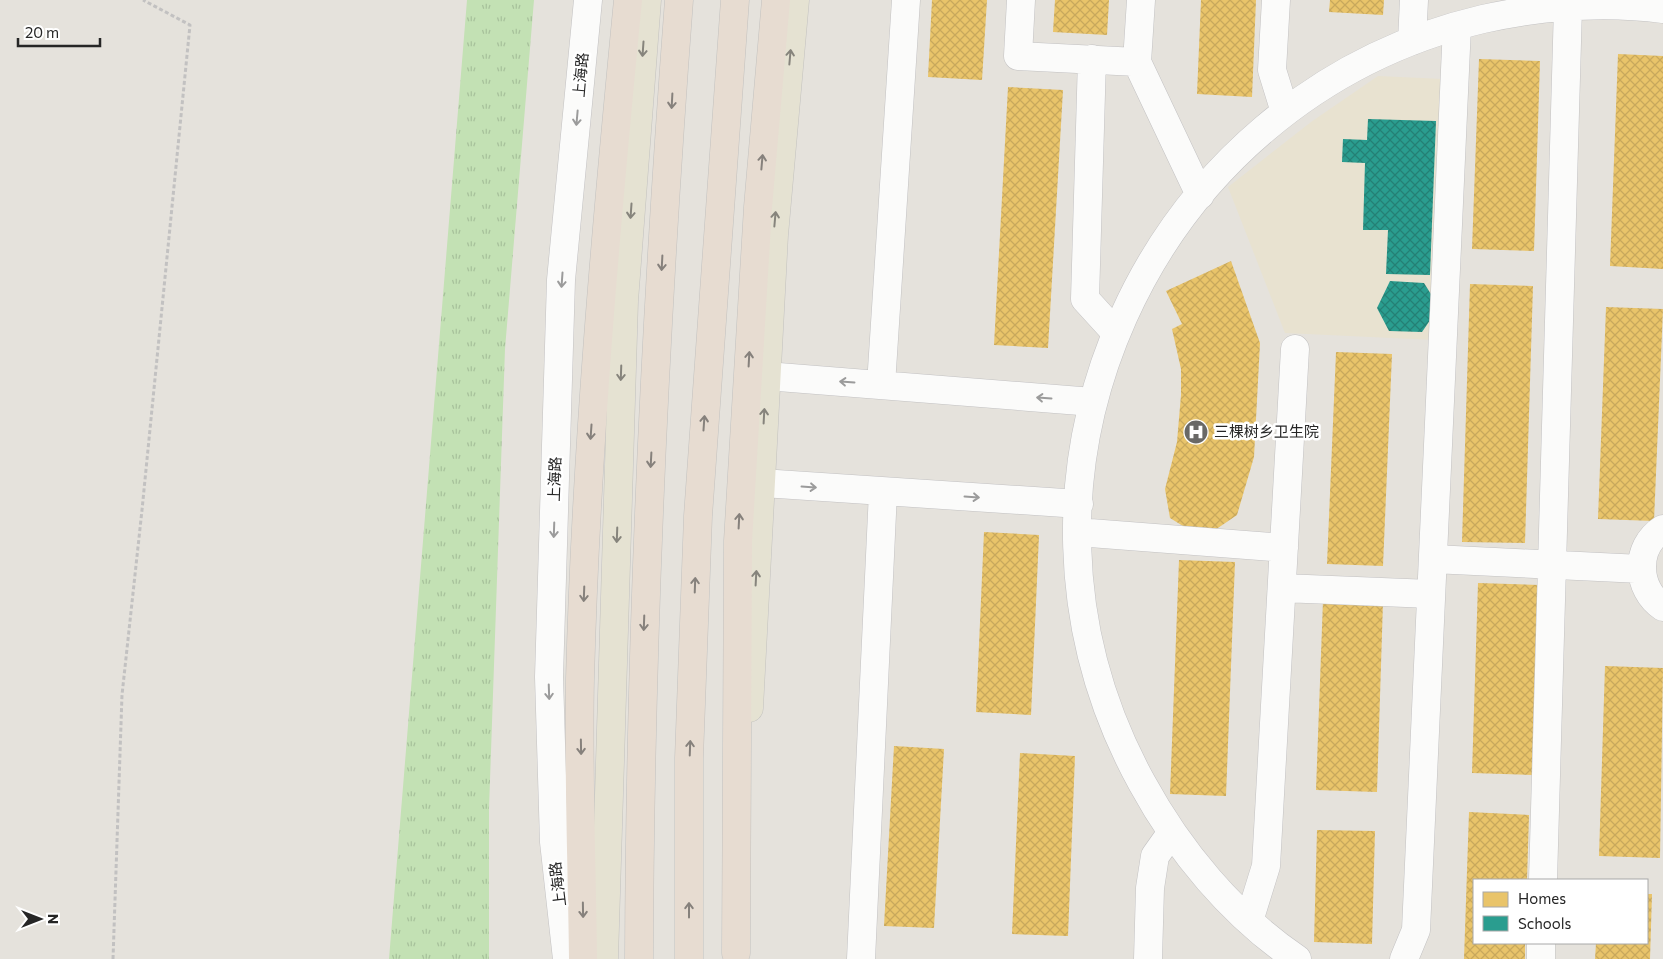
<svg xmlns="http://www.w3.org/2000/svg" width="1663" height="959" viewBox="0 0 1663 959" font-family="Commissioner,'Noto Sans SC',sans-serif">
  <defs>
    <pattern id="grass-tufts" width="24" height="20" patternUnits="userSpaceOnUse" patternTransform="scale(1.25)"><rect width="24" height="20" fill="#c3e1b4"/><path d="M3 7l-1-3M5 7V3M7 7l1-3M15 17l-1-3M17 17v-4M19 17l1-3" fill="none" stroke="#a7c19b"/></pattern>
    <pattern id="homes-cross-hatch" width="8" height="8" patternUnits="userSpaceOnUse" patternTransform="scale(1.25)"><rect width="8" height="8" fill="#e9c46a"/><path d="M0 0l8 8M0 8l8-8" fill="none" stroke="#c8a85c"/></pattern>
    <pattern id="schools-cross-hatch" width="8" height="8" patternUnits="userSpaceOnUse" patternTransform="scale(1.25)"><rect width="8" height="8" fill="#2a9d8f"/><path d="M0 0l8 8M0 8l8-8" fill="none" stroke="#248075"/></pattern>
  </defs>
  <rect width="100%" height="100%" fill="#e5e2dc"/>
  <!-- education -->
  <path fill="#e8e2d0" d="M1378,76L1443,79L1434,340L1285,333L1228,187L1311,122Z"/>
  <!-- grass -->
  <path fill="url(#grass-tufts)" d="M467,0H534L505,349L489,809V959H389Z"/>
  <!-- homes -->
  <path fill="url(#homes-cross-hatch)" d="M932,0H987L982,80L928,77Z
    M1055,0H1109L1107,35L1053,32Z
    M1201,0H1256L1252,97L1197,94Z
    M1330,0H1384L1383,15L1329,12Z
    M1618,54L1663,56V269L1610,266Z
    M1479,59L1540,61L1534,251L1472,249Z
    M1008,87L1063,90L1048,348L994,345Z
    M1231,261L1260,343L1254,457L1237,515L1215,530L1191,531L1170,518L1165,489L1177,442L1181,395V369L1172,329L1182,324L1166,291Z
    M1470,284L1533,286L1525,543L1462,542Z
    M1606,307L1663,309L1654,521L1598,519Z
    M1336,352L1392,354L1383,566L1327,564Z
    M984,532L1039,535L1031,715L976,712Z
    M1179,560L1235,562L1226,796L1170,794Z
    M1478,583L1539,585L1533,775L1472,773Z
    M1323,600L1383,602L1377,792L1316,790Z
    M1605,666L1663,668L1660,858L1599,856Z
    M894,746L944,749L934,928L884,926Z
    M1020,753L1075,756L1068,936L1012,934Z
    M1469,812L1529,815L1527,880H1474V943H1525V959H1464Z
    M1317,830L1375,831L1372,944L1314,942Z
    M1647,894H1652L1650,959H1595L1596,943H1647Z"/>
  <!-- schools -->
  <path fill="url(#schools-cross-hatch)" d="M1368,119L1436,121L1430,275L1386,274L1388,230H1363L1365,163L1342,162L1343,139L1367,140Z
    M1390,281L1424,283L1439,307L1422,332L1389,331L1377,308Z"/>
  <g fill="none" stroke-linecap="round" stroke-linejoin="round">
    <defs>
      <path id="minor" d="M1021,0L1018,56L1137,62
        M1141,0L1137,62L1200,195
        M1276,0L1272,70L1285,112
        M1412,41L1414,0
        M1092,59L1085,299L1116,333
        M766,376L1093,402
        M881,385L906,0
        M761,483L1079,504
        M1663,529C1634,547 1636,589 1663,607
        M1077,532L1284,548
        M1433,559L1641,569
        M1282,588L1431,594
        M1543,880L1568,7
        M1249,921L1266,866L1295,349
        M567,959L554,842L549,677L561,280L588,0
        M861,959L883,492
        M1148,959L1150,888L1155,856L1172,832
        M1297,959C1232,915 1179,851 1142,783C974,479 1147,98 1483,19C1542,6 1603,1 1663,9
        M1404,959L1416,930L1457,26
        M1541,959V943"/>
      <path id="major" d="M749,708L774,235L795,0
        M604,959L624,301L647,0"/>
      <path id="highway" d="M736,953L738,541L758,207L776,0
        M583,959C582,866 578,772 580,679C586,452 606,226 628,0
        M639,959C640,639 655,319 679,0
        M689,959V758L698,516L735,0"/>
    </defs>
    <!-- minor casing -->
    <use href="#minor" stroke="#c2c1c2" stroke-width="29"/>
    <!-- major casing -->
    <use href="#major" stroke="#c2c1bf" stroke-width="29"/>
    <!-- highway casing -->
    <use href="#highway" stroke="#c2c1bf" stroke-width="29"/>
    <!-- path -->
    <path stroke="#c2c1c1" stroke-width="3" stroke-dasharray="4 2.5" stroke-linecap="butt" d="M113,959L122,695L142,510L190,25L143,0"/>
    <!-- minor -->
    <use href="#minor" stroke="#fbfbfa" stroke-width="28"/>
    <!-- major -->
    <use href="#major" stroke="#e5e2d2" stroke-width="28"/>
    <!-- highway -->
    <use href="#highway" stroke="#e7dcd1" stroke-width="28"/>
  </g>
  <!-- one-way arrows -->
  <defs><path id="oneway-shaft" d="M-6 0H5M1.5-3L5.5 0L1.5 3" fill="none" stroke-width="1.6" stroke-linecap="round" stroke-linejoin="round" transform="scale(1.25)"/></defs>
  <g stroke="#86847c">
    <use href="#oneway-shaft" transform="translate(643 49) rotate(94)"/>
    <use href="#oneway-shaft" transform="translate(790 57) rotate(-85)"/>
    <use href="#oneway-shaft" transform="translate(631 211) rotate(94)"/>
    <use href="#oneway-shaft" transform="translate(775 219) rotate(-85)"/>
    <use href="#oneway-shaft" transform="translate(621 373) rotate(92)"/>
    <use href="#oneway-shaft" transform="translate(764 416) rotate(-87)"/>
    <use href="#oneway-shaft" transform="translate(617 535) rotate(92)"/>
    <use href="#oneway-shaft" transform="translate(756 578) rotate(-87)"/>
  </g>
  <g stroke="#86817c">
    <use href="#oneway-shaft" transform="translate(672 101) rotate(93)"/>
    <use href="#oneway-shaft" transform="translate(762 162) rotate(-85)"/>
    <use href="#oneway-shaft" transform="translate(662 263) rotate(93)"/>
    <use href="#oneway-shaft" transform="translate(749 359) rotate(-87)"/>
    <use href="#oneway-shaft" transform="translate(704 423) rotate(-86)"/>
    <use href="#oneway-shaft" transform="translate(591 432) rotate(94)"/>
    <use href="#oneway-shaft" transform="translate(651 460) rotate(93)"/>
    <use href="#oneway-shaft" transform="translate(739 521) rotate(-87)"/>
    <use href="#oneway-shaft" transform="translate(695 585) rotate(-88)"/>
    <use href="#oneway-shaft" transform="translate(584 594) rotate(92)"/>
    <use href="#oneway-shaft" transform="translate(644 623) rotate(92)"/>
    <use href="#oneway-shaft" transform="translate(581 747) rotate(89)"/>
    <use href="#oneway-shaft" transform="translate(690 748) rotate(-88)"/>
    <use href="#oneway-shaft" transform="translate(583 910) rotate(89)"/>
    <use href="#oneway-shaft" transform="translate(689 910) rotate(-90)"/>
  </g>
  <g stroke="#9b9b9b">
    <use href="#oneway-shaft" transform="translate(577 118) rotate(95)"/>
    <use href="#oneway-shaft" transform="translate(562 280) rotate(94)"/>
    <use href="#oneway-shaft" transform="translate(847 382) rotate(-176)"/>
    <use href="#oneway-shaft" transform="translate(1044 398) rotate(-176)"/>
    <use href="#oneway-shaft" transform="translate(809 487) rotate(4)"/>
    <use href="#oneway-shaft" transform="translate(972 497) rotate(4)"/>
    <use href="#oneway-shaft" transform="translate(554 530) rotate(92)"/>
    <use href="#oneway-shaft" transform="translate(549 692) rotate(88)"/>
  </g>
  <!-- icons -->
  <defs>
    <symbol id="hospital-disc" viewBox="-11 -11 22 22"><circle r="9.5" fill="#696866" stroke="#fff"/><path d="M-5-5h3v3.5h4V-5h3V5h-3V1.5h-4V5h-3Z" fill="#fff"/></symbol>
  </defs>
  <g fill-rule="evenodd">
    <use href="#hospital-disc" x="1182" y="418" width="28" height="28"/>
  </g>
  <g text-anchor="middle" stroke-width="5" stroke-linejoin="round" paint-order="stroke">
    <!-- street labels -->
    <g font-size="15" fill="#262626" stroke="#fff">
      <text transform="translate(581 75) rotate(-85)" y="5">上海路</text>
      <text transform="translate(555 479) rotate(-88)" y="5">上海路</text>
      <text transform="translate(558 884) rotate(-97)" y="5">上海路</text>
    </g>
    <!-- poi labels -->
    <g font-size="15" fill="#262626" stroke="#fff" text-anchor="start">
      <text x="1214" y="437">三棵树乡卫生院</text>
    </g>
  </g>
  <!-- legend -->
  <rect x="1473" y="879" width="175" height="65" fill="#ffffff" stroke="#a8a8a8"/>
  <rect x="1483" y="892" width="25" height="15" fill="#e9c46a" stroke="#a8a8a8"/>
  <text x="1518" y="904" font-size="15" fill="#262626">Homes</text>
  <rect x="1483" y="916" width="25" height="15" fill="#2a9d8f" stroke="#a8a8a8"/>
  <text x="1518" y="929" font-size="15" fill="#262626">Schools</text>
  <!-- north arrow -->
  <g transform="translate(40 919) rotate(90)" stroke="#ffffff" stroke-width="4" paint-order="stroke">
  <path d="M0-4L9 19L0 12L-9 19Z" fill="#262626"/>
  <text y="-8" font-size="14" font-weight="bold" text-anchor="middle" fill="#262626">N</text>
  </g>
  <!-- scale -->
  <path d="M18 38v8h82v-8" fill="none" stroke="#262626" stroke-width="2.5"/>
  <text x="25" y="38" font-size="15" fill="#262626" stroke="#ffffff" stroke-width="4" paint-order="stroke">20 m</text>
</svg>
